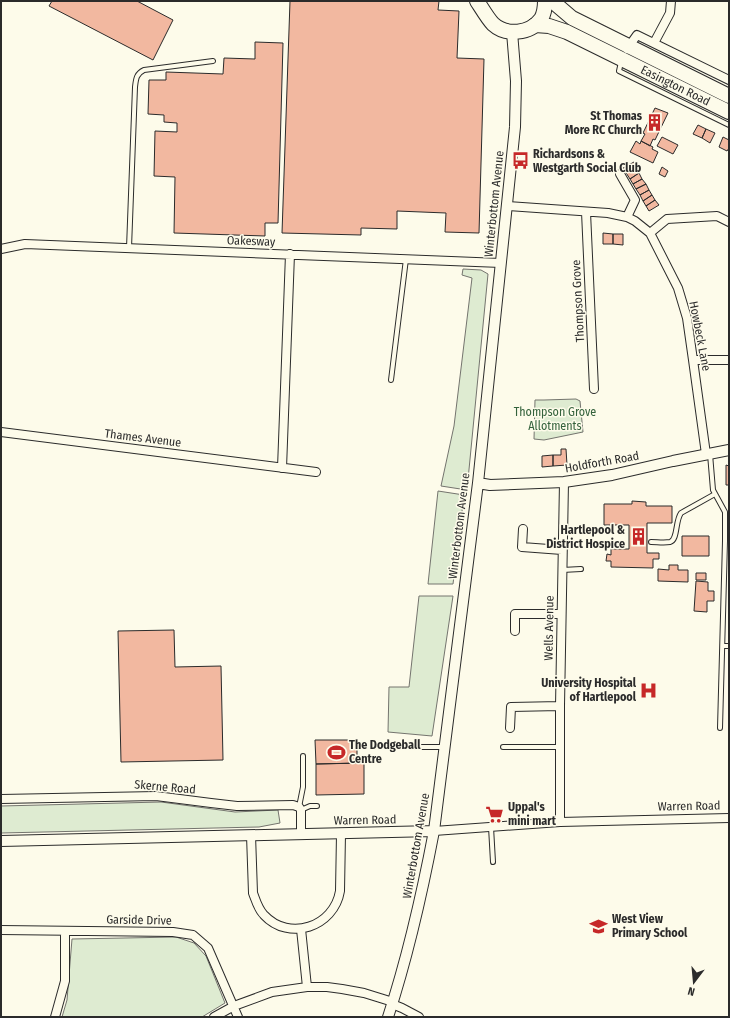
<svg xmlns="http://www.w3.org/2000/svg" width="730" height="1018" viewBox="0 0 730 1018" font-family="'Fira Sans Condensed',sans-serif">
  <rect width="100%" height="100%" fill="#fdfbea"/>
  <!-- green -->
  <path fill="#deebd1" stroke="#74746e" d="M463,269L481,270L488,274L467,490L441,486L454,426L472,278L462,275Z
    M576,399L580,401L583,432L544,440L534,439L535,400H544Z
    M438,491L464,495L453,584H428Z
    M419,596H453L432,736L388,732L389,687H409Z
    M161,802L235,812L278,810L280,823L259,827L1,833V806Z
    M176,937L194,943L206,956L225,1003L202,1017H62L67,1000L72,939Z"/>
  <!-- building -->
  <path fill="#f2b8a0" stroke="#2b2b2b" d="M52,1H137L173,20L153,60L49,6Z
    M290,1H439L438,10L459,11L457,58L484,59L479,233L445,232L446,213L397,211V229L361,228V235L282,233Z
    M255,42L283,43L278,223H265V236L174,233L175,177L154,176L155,131L177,132V123L164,122V115L148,114L149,80H166V72L223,74L224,58L255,59Z
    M655,108L668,113L655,140L653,139L650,146L641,141L645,134L643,133Z
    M698,125L706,129L702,138L693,134Z
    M706,129L715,133L710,143L702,138Z
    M662,137L678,145L673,154L657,146Z
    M723,137L729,140V148L727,151L719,147Z
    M636,141L640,144L641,141L653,147L652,149L658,152L653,163L630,152Z
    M634,162L639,173L630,179L623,168Z
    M662,167L668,171L665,177L659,174Z
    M639,173L642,179L633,184L630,179Z
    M642,179L646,184L636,189L633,184Z
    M646,184L649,190L640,195L636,189Z
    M649,190L652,195L643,201L640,195Z
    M652,195L655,200L646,206L643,201Z
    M655,200L659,205L649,211L646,206Z
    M603,233L613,234V244H603Z
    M613,234H623V245L613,244Z
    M561,449H566L567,465L553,466V455H561Z
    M553,455V466L542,467V456Z
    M726,465L729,466V485H726Z
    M632,501L646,502V506H672V523H647V553H659V559H653V568L611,567V561H606L607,554L611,555V549H629V525H604V504H632Z
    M682,536H709V556H682Z
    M669,565H678V570H688V582L658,581V569L669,570Z
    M696,573H706V580H696Z
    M696,581L708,582V591H714V601H707V612L694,611Z
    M174,630L175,667L221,666L223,760L121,762L118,631Z
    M315,740H357V763L316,764Z
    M364,763V794L316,795V764Z"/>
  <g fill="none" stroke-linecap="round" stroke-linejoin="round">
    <defs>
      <path id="service" d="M621,62L619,71L729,125
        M129,248L135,87C136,79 136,74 144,70L213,61
        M391,380L406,259
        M710,454L713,490L725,512V541L720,728
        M651,542C657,542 664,543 670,542C678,540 675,521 681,513L715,494
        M562,570L581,569
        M723,646H729
        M415,747H443
        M503,747H560
        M299,807L303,787V756
        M301,810L310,806H317
        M491,827L493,862"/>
      <path id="minor" d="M654,43L670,13L671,1
        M627,49L637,35L729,80
        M620,174L635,200L627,217
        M507,206L608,213L627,217L635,221L650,233L678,288L687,318L693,360L706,454
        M586,212L594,389
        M650,233L667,219L717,216L729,222
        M1,249L25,244L501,263
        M693,360H729
        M1,432L316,472
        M282,468L290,254
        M523,529L522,547L562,550
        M515,631V614H561
        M510,728L511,707L560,706
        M1,799L156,796L211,803L237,806L293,805L299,807L301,810V834
        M560,822V706L564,482
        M434,831L560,822L729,818
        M251,835L253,893C256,901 258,909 264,915C289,942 334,927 340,891L341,834
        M301,929L307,987
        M1,930L173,932L193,935L208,948L238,1017
        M392,1004L402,1008L419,1017
        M55,1017L65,981V931
        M214,1017L234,1006L272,992L307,987H327L342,989L364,993L393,1002"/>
      <path id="tertiary" d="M478,483L490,485L564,482L612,475L673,461L729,450
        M1,841L434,831
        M388,1017C408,956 422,894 434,831L478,483L515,127L516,81L512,32"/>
      <g id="trunk">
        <path d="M477,1C481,7 488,19 493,24C506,36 530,34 541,19C544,14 545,7 545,1"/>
        <path d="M552,1L572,18L729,96"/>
        <path id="s1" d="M535,25L549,26L567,32L729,112"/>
      </g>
    </defs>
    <!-- service casing -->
    <use href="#service" stroke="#2b2b2b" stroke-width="6"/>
    <!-- minor casing -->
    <use href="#minor" stroke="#2b2b2b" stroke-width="10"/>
    <!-- tertiary casing -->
    <use href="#tertiary" stroke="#2b2b2b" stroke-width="12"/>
    <!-- trunk casing -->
    <use href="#trunk" stroke="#2b2b2b" stroke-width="16"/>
    <!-- service -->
    <use href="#service" stroke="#fdfbea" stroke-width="4"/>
    <!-- minor -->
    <use href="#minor" stroke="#fdfbea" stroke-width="8"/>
    <!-- tertiary -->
    <use href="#tertiary" stroke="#fdfbea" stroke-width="10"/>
    <!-- trunk -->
    <use href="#trunk" stroke="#fdfbea" stroke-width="14"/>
  </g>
  <!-- icons -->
  <defs>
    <symbol id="building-bare" viewBox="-9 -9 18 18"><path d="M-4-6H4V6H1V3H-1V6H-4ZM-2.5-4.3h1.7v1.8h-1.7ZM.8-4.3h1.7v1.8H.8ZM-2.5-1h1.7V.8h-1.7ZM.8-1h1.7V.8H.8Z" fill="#c62828" stroke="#fdfbea" stroke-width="2.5" paint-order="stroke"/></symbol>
    <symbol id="bus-bare" viewBox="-9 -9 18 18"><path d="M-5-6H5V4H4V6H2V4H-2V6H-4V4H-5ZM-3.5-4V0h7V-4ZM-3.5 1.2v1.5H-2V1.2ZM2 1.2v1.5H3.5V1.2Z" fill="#c62828" stroke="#fdfbea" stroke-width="2.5" paint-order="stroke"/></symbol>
    <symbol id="hospital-bare" viewBox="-9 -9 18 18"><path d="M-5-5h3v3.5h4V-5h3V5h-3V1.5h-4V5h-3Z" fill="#c62828" stroke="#fdfbea" stroke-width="2.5" paint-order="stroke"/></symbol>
    <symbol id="stadium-bare" viewBox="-9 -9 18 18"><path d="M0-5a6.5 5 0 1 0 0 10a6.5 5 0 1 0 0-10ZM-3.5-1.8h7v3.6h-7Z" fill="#c62828" stroke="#fdfbea" stroke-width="2.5" paint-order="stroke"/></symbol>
    <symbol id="supermarket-bare" viewBox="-9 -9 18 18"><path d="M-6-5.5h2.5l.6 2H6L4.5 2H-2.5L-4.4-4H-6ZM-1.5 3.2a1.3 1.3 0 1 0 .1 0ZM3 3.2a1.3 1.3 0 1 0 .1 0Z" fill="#c62828" stroke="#fdfbea" stroke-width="2.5" paint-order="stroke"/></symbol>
    <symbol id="school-bare" viewBox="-9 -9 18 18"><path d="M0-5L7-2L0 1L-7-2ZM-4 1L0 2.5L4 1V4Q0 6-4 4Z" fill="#c62828" stroke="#fdfbea" stroke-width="2.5" paint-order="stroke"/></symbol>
  </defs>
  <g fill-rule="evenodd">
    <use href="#building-bare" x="642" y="110" width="25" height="25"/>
    <use href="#bus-bare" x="508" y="148" width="25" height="25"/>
    <use href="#building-bare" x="626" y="524" width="25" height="25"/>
    <use href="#hospital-bare" x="636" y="678" width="25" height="25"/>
    <use href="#stadium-bare" x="324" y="740" width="25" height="25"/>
    <use href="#supermarket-bare" x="482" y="802" width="25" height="25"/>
    <use href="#school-bare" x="586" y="914" width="25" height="25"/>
  </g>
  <g text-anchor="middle" stroke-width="3" stroke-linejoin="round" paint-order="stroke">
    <!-- street labels -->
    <g font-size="12" fill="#2b2b2b" stroke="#fdfbea">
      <text dy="4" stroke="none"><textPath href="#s1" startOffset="154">Easington Road</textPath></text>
      <text transform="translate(494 204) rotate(-84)" y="4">Winterbottom Avenue</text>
      <text transform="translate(251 241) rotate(2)" y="4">Oakesway</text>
      <text transform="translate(578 301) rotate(-93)" y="4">Thompson Grove</text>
      <text transform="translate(700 336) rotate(79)" y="4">Howbeck Lane</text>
      <text transform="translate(143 438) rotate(7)" y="4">Thames Avenue</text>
      <text transform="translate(602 462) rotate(-10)" y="4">Holdforth Road</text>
      <text transform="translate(459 526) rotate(-83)" y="4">Winterbottom Avenue</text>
      <text transform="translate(549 628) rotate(-89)" y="4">Wells Avenue</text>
      <text transform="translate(165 787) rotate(5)" y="4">Skerne Road</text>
      <text transform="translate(689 806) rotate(-1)" y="4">Warren Road</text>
      <text transform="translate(365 820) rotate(-1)" y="4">Warren Road</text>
      <text transform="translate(416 846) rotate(-80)" y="4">Winterbottom Avenue</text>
      <text transform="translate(139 920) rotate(1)" y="4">Garside Drive</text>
    </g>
    <!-- poi labels -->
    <g font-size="12" font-weight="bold" fill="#2b2b2b" stroke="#fdfbea" text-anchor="start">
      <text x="642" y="120" text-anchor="end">St Thomas<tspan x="642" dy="14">More RC Church</tspan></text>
      <text x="533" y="158">Richardsons &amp;<tspan x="533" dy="14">Westgarth Social Club</tspan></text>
      <text x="625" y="534" text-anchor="end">Hartlepool &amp;<tspan x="625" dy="14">District Hospice</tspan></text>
      <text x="636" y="687" text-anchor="end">University Hospital<tspan x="636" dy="14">of Hartlepool</tspan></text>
      <text x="349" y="749">The Dodgeball<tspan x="349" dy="14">Centre</tspan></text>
      <text x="508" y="811">Uppal's<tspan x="508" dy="14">mini mart</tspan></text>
      <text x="612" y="923">West View<tspan x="612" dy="14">Primary School</tspan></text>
    </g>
    <!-- park labels -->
    <g font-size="12" fill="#34623c" stroke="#fdfbea">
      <text x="555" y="416">Thompson Grove<tspan x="555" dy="14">Allotments</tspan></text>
    </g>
  </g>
  <!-- border -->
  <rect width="730" height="1018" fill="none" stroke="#2b2b2b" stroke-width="4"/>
  <!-- north arrow -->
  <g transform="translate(694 982) rotate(196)" stroke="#fdfbea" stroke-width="3" paint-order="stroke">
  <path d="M0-3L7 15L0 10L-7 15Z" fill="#2b2b2b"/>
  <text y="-6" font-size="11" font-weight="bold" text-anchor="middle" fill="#2b2b2b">N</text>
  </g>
</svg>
